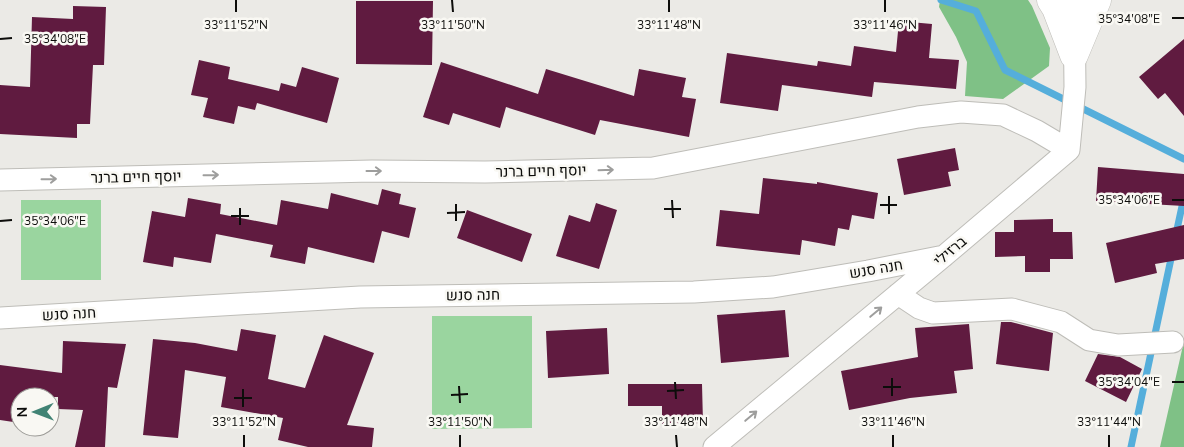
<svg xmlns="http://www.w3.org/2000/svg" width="1184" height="447" viewBox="0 0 1184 447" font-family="'Nunito Sans',Heebo,sans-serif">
  <rect width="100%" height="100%" fill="#ebeae6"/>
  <!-- green -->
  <path fill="#9ad59f" d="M21,200H101V280H21Z
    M432,316H532V428L432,429Z"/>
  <!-- forest -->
  <path fill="#7fc186" d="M940,0H1028L1032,6L1050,48L1049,66L1003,99L965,96L967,62L956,37L939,7Z
    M1184,341V447H1160Z"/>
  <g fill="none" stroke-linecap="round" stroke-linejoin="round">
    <!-- stream -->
    <path stroke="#55aedb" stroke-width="7" d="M941,0L976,11L1005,70L1184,159
      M1176,234L1184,197
      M1131,447L1172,254"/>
  </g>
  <!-- building -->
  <path fill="#601b40" d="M356,1H433L432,65L356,64Z
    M73,6L106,7L104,65H93L90,124H77V138L0,134V85L30,87L32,17L73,19Z
    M899,21L932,24L929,58L959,60L956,89L874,82L872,97L782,85L778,111L720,103L727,53L817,66L818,61L851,66L854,46L896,52Z
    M1184,39V116L1165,93L1158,99L1139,77Z
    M199,60L230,67L228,79L279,91L281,83L296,87L302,67L339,78L327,123L257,103L255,110L238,106L234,124L203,117L208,98L191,95Z
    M441,62L538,94L546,69L634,96L639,69L686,78L682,97L696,99L689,137L600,120L595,135L506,107L500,128L453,113L449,125L423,117Z
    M955,148L959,170L948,172L951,186L904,195L897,159Z
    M1098,167L1184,174V206L1096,201Z
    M763,178L817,184V182L878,193L874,219L852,215L849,230L838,228L835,246L802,240L800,255L716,246L720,210L759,214Z
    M382,189L401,194L399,204L416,208L409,238L382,231L374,263L308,247L305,264L270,257L273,245L216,234L211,263L174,257L173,267L143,262L152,211L185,217L188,198L221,204L220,214L277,225L281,200L328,209L331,193L378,205Z
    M596,203L617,210L599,269L556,256L569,215L590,222Z
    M467,210L532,234L522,262L457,238Z
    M1053,219V232H1072L1073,259H1050V272H1025V256L995,257V232H1014V220Z
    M1184,225V259L1155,264L1157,273L1115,283L1106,243Z
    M785,310L789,357L721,363L717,315Z
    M1001,322H1011L1053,333L1049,371L996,364Z
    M969,324L973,369L954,371L957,393L910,398L849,410L841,371L918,357L915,328Z
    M607,328L609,374L548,378L546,331Z
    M241,329L276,335L268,379L305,388L324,335L374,353L347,425L374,428L372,447H308L278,440L283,418L221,407L226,377L185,370L178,438L143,435L153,339L195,343L237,351Z
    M63,341L126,344L117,388L108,387L105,447H75L83,410L58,409V397H20V423L0,420V365L62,373Z
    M1098,354L1120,357L1142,369L1126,402L1085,381Z
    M628,384H702L703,423L662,424V406H628Z"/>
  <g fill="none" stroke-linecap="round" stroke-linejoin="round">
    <defs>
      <path id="minor" d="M0,180L372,171L485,172L653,168L918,117L961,112L1003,115L1037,131L1069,150
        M898,294L919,308L933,313L1012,309L1061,322L1089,340L1118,345L1173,342
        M0,318L360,297L694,292L773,287L868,271L944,256
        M714,447L944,256L1069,150L1075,87L1074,0"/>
      <path id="trunk" d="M1051,0L1056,8L1074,55
        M1074,55L1097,0"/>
    </defs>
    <!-- minor casing -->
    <use href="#minor" stroke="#bebdb8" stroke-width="23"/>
    <!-- trunk casing -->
    <use href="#trunk" stroke="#bebdb8" stroke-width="29"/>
    <!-- minor -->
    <use href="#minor" stroke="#fff" stroke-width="21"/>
    <!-- trunk -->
    <use href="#trunk" stroke="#fff" stroke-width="28"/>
  </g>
  <!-- one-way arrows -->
  <defs><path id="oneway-shaft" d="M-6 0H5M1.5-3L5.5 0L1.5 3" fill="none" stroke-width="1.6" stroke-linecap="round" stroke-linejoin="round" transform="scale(1.25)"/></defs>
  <g stroke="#9e9e9d">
    <use href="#oneway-shaft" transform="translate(606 170) rotate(-2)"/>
    <use href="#oneway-shaft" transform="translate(374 171)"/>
    <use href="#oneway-shaft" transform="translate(211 175) rotate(-1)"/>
    <use href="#oneway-shaft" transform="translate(49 179) rotate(-1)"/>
    <use href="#oneway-shaft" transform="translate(876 312) rotate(-40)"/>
    <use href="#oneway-shaft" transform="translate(751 416) rotate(-40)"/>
  </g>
  <!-- ticks -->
  <path fill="none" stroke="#0d0d0b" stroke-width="2" d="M236,0V12M452,0L453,12M669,0V12M885,0V12M1172,18H1184M0,39L12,38M889,196V214M672,200L673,218M1172,200H1184M456,204V221M880,205H897M240,208V225M664,209H681M447,213L465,212M231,216H249M0,221L12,220M892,378V396M675,382L676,399M1172,382H1184M459,386L460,403M883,387H901M243,389V407M667,391L684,390M451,395L468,394M234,398H252M244,435V447M460,435V447M676,435L677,447M893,435V447M1109,435V447"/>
  <g text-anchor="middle" stroke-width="5" stroke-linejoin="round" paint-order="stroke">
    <!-- street labels -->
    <g font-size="15" fill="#0d0d0b" stroke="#f9f8f3">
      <text transform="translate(541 171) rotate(-1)" y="5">יוסף חיים ברנר</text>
      <text transform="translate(136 177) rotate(-1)" y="5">יוסף חיים ברנר</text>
      <text transform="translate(950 251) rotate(-40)" y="5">ברזילי</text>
      <text transform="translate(876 269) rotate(-10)" y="5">חנה סנש</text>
      <text transform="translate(473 295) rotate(-1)" y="5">חנה סנש</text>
      <text transform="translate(69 314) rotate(-3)" y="5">חנה סנש</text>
    </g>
  </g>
  <g font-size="12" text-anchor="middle" fill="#0d0d0b" stroke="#f9f8f3" stroke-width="5" stroke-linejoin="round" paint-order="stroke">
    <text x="1129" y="23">35°34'08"E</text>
    <text x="236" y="29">33°11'52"N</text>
    <text x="453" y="29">33°11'50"N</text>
    <text x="669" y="29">33°11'48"N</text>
    <text x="885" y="29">33°11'46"N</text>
    <text x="55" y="43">35°34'08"E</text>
    <text x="1129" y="204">35°34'06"E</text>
    <text x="55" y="225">35°34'06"E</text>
    <text x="1129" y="386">35°34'04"E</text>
    <text x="244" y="426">33°11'52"N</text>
    <text x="460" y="426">33°11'50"N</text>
    <text x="676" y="426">33°11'48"N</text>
    <text x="893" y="426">33°11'46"N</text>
    <text x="1109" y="426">33°11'44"N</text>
  </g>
  <!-- north arrow -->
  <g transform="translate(35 412) rotate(269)"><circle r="24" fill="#f9f8f3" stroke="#9b9a96"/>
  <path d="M0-4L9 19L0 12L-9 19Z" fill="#418374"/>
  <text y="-8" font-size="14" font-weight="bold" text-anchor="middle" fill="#0d0d0b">N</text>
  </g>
</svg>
